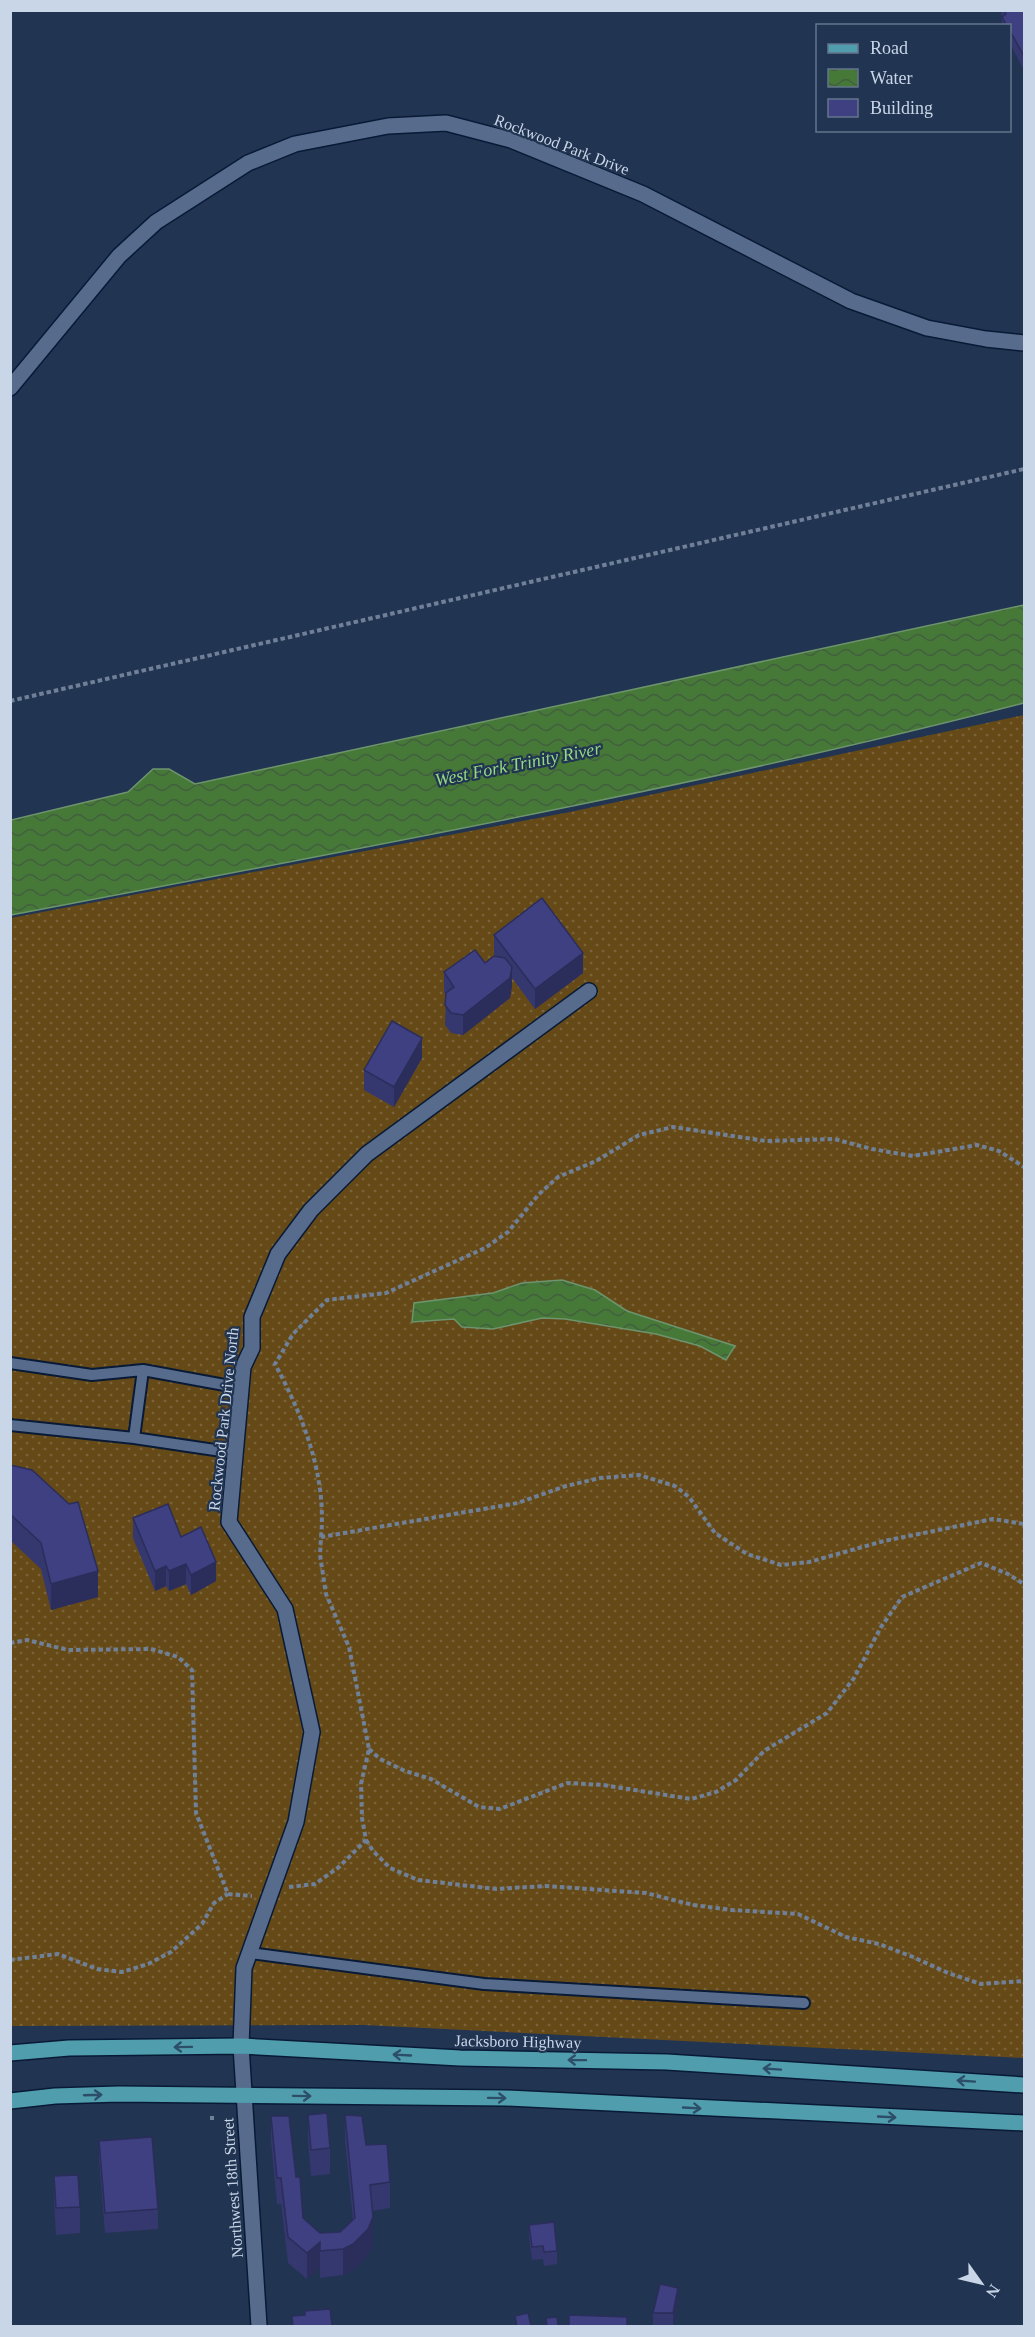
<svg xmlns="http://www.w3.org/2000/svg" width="1035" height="2337" viewBox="0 0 1035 2337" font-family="'Times New Roman',serif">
  <defs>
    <pattern id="grass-dots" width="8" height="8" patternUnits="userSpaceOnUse" patternTransform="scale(1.5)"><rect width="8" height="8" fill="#654a18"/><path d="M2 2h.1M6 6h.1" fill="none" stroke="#7a633a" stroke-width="1.8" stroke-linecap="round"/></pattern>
    <pattern id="water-waves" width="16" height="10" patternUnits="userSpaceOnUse" patternTransform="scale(1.5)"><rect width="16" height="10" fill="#467838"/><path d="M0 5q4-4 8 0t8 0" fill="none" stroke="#425f3e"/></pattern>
  </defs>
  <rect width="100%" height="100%" fill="#213451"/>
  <!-- grass -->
  <path fill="url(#grass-dots)" d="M1024,715V2058L364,2025L11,2026V918L570,812Z"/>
  <!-- water -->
  <path fill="url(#water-waves)" stroke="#6d946d" stroke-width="1.5" d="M1024,605V703C690,789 350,850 11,915V820L128,792L153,769H169L195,784Z
    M562,1280L595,1290L627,1311L735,1346L726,1360L700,1346L656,1334L565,1319L542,1318L493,1329L462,1327L454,1319L412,1322L414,1303L493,1293L522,1283Z"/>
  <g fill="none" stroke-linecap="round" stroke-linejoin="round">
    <defs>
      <path id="lane" d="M10,1363L92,1375L143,1370
        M10,1425L134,1438
        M235,1453L134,1438L143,1370L241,1388
        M250,1953L484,1984L804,2003"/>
      <path id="street" d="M10,388L119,256L156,222L248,163L295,144L388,126L446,123L511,140L643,194L851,301L927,328L986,339L1024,343
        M259,2326L241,2046L244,1968L296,1822L312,1732L285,1609L229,1522L243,1367L252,1348V1317L278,1254L311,1210L367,1154L589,991"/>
      <path id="primary" d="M10,2053L69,2048L241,2046L460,2058L667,2062L1024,2085
        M10,2101L55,2096L119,2094L506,2098L1024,2123"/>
    </defs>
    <!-- lane casing -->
    <use href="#lane" stroke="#091a36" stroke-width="14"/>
    <!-- street casing -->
    <use href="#street" stroke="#091a36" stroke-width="18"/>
    <!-- primary casing -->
    <use href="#primary" stroke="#091a36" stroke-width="18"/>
    <!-- path -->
    <path stroke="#708098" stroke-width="4" stroke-dasharray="4.5 3" stroke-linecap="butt" d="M10,701L1024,469
      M321,1537C327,1476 303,1416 275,1364L293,1334L327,1300L386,1293L485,1248L508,1232L539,1194L558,1177L596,1161L639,1135L673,1127L766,1141L834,1139L872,1149L913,1156L977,1145L999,1151L1024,1167
      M10,1643L27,1640L68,1650L151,1649L178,1657L192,1670L196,1813L228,1894L252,1896
      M369,1749L380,1759L405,1771L431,1779L479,1807L500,1809L567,1783L603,1785L691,1799L716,1792L736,1780L764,1751L827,1713L854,1678L881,1627L902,1597L981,1563L1008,1574L1024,1584
      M366,1840L373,1851L390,1868L418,1880L496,1889L545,1886L646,1893L693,1905L732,1910L798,1914L846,1937L879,1944L913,1957L948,1973L981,1984L1024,1981
      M289,1887L315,1884L339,1867L366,1840L362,1818L361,1784L369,1749L349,1647L326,1594L320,1555L321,1537L518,1503L566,1486L600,1478L639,1475L675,1486L689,1497L715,1533L747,1554L781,1565L809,1562L884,1541L993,1519L1024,1524
      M10,1960L58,1954L97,1969L122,1972L148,1964L171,1952L202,1924L214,1903L228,1894
      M210,2118H214"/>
    <!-- lane -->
    <use href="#lane" stroke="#576c8d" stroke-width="10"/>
    <!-- street -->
    <use href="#street" stroke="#576c8d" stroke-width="15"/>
    <!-- primary -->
    <use href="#primary" stroke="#509dad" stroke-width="15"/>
  </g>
  <!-- wall -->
  <path fill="#35376f" d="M1001,10H1024V70L1010,44V26H1002Z
    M494,935L583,973L535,1009L512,978L510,998L463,1035L451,1033L445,1025L446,996L444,992V972L485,963L495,956L494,955Z
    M422,1058L394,1107L364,1090V1070Z
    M10,1465L98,1597L51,1610L41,1569L10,1540Z
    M133,1518L181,1537L216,1581L191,1595L186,1584L169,1591L166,1586L155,1591L133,1538Z
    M308,2115L330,2148V2174L311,2176L308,2141Z
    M345,2115L390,2182V2208L372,2211L373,2243L368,2255L353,2270L343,2275L320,2278V2268L307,2279L288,2263L281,2204H277L271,2142V2116L296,2177L303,2218L320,2233L340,2232L353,2220L345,2142Z
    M99,2141L158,2209V2229L105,2233L99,2161Z
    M54,2176L80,2207V2233L56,2235L54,2202Z
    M529,2225L557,2251V2264L544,2266L543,2259L532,2260L529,2238Z
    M678,2302L673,2326H653V2313Z"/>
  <!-- shaded-wall -->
  <path fill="#2b2d5a" d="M583,953V973L535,1009V989Z
    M512,967V987L510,998L463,1035V1015Z
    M422,1038V1058L394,1107V1087Z
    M216,1562V1581L191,1595V1575Z
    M186,1564V1584L169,1591V1571Z
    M166,1566V1586L155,1591V1571Z
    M98,1571V1597L51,1610V1584Z
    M373,2217V2243L368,2255L353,2270L343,2275V2249Z
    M320,2242V2268L307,2279V2253Z
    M678,2288V2302L673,2326V2313Z"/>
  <!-- building -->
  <path fill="#3e4081" stroke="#2b2d5a" stroke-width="1.5" d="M1004,10H1024V56L1010,31V26H1007L1002,17L1006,14Z
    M542,898L583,953L535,989L494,935Z
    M475,950L485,963L494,956L505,958L512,967L510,978L463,1015L451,1013L445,1005L446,993L454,987L444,972Z
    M392,1021L422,1038L394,1087L364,1070Z
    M10,1465L32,1470L69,1504L78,1502L98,1571L51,1584L41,1543L10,1514Z
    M168,1504L181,1537L201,1527L216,1562L191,1575L186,1564L169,1571L166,1566L155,1571L133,1518Z
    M327,2113L330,2148L311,2150L308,2115Z
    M345,2115L362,2116L366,2145L387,2144L390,2182L370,2185L373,2217L368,2229L353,2244L343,2249L320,2251V2242L307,2253L288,2237L281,2178H277L271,2116H289L296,2177H300L303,2218L320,2233L340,2232L355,2218Z
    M152,2137L158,2209L105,2213L99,2141Z
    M78,2175L80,2207L56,2208L54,2176Z
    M554,2222L557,2251L544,2252L543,2246L532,2247L529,2225Z
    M660,2284L678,2288L673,2313H653Z
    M330,2309L332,2326H293L292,2316L305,2315V2311Z
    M528,2313L531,2326H517L515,2316Z
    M569,2315L627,2317V2326H569Z
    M557,2317L558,2325L564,2324L565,2326H542H547L546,2318Z"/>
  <!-- one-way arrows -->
  <defs><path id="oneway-shaft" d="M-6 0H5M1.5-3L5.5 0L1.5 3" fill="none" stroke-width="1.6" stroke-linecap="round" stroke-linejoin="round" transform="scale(1.5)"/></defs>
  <g stroke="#2d4e68">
    <use href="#oneway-shaft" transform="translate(183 2047) rotate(179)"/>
    <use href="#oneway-shaft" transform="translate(402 2055) rotate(-177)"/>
    <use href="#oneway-shaft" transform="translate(577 2060) rotate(-179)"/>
    <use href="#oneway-shaft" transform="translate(772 2069) rotate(-176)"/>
    <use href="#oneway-shaft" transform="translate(966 2081) rotate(-176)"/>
    <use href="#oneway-shaft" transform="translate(93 2095) rotate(-2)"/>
    <use href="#oneway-shaft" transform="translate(302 2096) rotate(1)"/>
    <use href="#oneway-shaft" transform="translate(497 2098) rotate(1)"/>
    <use href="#oneway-shaft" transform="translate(692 2108) rotate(3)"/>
    <use href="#oneway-shaft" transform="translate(887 2117) rotate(3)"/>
  </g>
  <g text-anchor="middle" stroke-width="4.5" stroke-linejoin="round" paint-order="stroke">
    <!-- street labels -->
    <g font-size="16" fill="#c9d6e8" stroke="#213451">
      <text transform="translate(562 144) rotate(21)" y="6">Rockwood Park Drive</text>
      <text transform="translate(223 1419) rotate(-84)" y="6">Rockwood Park Drive North</text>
      <text transform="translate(518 2041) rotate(1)" y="6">Jacksboro Highway</text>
      <text transform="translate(232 2188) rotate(-94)" y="6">Northwest 18th Street</text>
    </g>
    <!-- water labels -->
    <g font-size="18" font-style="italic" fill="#94d981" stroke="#213451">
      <text transform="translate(518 764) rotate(-11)" y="6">West Fork Trinity River</text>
    </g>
  </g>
  <!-- border -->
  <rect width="1035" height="2337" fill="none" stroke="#c9d6e8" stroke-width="24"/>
  <!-- legend -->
  <rect x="816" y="24" width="195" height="108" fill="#213451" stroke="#64758d" stroke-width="1.5"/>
  <rect x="828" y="44" width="30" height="9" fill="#509dad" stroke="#64758d" stroke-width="1.5"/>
  <text x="870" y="54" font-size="18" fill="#c9d6e8">Road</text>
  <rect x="828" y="69" width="30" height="18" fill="url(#water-waves)" stroke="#64758d" stroke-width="1.5"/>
  <text x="870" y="84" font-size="18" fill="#c9d6e8">Water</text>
  <rect x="828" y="99" width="30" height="18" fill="#3e4081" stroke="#64758d" stroke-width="1.5"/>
  <text x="870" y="114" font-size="18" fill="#c9d6e8">Building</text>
  <!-- north arrow -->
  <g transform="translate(981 2283) rotate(124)" stroke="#213451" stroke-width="4.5" paint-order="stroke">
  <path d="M0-4.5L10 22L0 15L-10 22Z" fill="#c9d6e8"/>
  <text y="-9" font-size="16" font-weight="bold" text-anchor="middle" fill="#c9d6e8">N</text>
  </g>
</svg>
